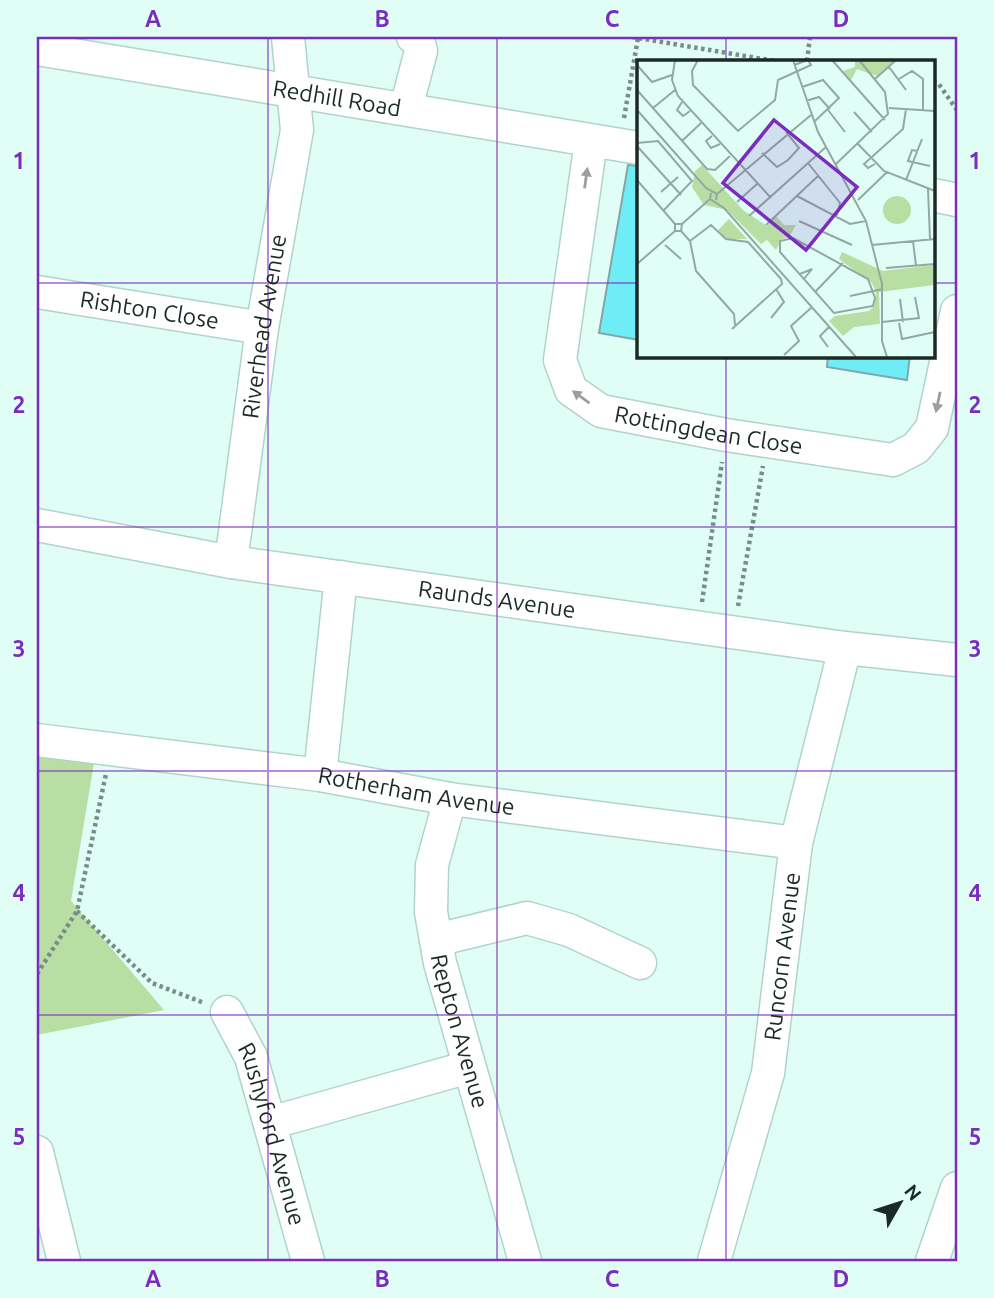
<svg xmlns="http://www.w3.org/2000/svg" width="994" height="1298" viewBox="0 0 994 1298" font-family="Ubuntu,sans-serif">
  <rect width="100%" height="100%" fill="#e0fef6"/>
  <!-- green -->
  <path fill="#b8dea3" d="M37,753L95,757L71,901L164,1010L37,1035Z"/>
  <!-- building -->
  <path fill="#6fedf6" stroke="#82a7aa" stroke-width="2" d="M628,165L639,166V340L599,333Z
    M828,355H910L907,380L827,367Z"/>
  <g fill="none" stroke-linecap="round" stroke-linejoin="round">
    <defs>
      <g id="minor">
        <path id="s1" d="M37,49L639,148"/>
        <path d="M406,108L421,51L418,40L413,37"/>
        <path id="s2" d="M591,141L560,360L571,390L601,411L726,435L893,460L916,448L932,428L957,311"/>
        <path d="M933,195L957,200"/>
        <path id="s3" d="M37,292L262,328"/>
        <path id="s4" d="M37,525L231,562L845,648L957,660"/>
        <path id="s5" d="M231,562L262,328L297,130L288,37"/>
        <path id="s6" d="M37,740L320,775L450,799L796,843"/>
        <path d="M320,775L341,577"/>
        <path id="s7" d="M450,799L432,865L431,912L440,963L525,1261"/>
        <path d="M436,940L527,918L569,930L640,963"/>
        <path id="s8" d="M227,1012L251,1057L308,1261"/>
        <path d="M270,1123L469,1067"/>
        <path d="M37,1152L64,1261"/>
        <path id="s9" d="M714,1261L768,1073L796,843L845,648"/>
        <path d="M932,1261L957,1188"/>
      </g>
    </defs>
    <!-- minor casing -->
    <use href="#minor" stroke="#afd4cb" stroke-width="35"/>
    <!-- path -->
    <path stroke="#788d88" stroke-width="4.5" stroke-dasharray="3.5 3.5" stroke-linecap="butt" d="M632,37L775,61
      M807,61L810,37
      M933,82L938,83L957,110
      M624,118L638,38
      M702,602L722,462
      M738,606L763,466
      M77,911L152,983L204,1003
      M37,974L77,911L106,774"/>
    <!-- minor -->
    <use href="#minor" stroke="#fff" stroke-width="32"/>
  </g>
  <!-- one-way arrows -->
  <defs><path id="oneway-solid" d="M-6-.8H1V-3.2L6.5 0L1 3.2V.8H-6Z" transform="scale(1.75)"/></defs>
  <g fill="#999f9e">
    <use href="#oneway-solid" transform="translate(586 178) rotate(-82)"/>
    <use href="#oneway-solid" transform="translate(581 397) rotate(-144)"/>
    <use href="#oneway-solid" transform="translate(938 402) rotate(102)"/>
  </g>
  <!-- grid -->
  <path fill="none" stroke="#7b2cbf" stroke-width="2" stroke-opacity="0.55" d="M268,37V1261M497,37V1261M726,37V61M37,283H639M933,283H957M726,355V1261M37,527H957M37,771H957M37,1015H957"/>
  <g text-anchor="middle" stroke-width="7" stroke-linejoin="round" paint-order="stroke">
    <!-- street labels -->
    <g font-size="23" fill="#1c2a27" stroke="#e0fef6">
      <text dy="8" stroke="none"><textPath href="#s1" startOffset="304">Redhill Road</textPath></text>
      <text dy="8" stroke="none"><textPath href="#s3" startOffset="114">Rishton Close</textPath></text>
      <text dy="8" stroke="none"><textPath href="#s5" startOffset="238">Riverhead Avenue</textPath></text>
      <text dy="8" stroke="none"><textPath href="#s2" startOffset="399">Rottingdean Close</textPath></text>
      <text dy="8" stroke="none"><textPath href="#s4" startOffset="466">Raunds Avenue</textPath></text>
      <text dy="8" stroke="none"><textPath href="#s6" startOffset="383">Rotherham Avenue</textPath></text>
      <text dy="8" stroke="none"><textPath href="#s9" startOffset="313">Runcorn Avenue</textPath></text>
      <text dy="8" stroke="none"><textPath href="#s7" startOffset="238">Repton Avenue</textPath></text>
      <text dy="8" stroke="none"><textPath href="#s8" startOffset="131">Rushyford Avenue</textPath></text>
    </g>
  </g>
  <!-- overview -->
  <g transform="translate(637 60)">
    <rect width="298" height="298" fill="#e0fef6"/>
    <path d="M218,0H258L240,16L220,9L214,20L206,11L218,7ZM65,105L106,150L130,166L139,156L147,165H159L152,177L145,179L139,190L130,180L124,184L90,150L67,145L55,127L58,111ZM246 150a14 14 0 1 1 28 0a14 14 0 1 1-28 0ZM92,159L110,179H90L81,170ZM205,192L246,211L297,205V225L242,232L243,264L217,267L206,276L192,261L198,256L232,251L237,246L239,232L235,223L202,199Z" fill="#b8dea3"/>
    <path fill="none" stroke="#92a9a3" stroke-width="2" d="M38,0L35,20L41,36L134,138M61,0L55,11L56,25L101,71L138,40L141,20L174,5L171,0L157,5M156,0L181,72L229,161L245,224V281L250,297M195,0L248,60M0,5L15,22L35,15M252,7L269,30M238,19L259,0M262,19L275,11L286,19V50M165,27L186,20L202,38L177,62M0,30L70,109L78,110L93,96M169,41L182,37L193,49M45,42L40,50L46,56L53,51M16,48L38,30M252,48L298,51M0,50L69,128L80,134L79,140M191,50L208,72M217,52L235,72M75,76L69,81L74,88L83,84M45,81L64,63M0,83L21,81L55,121L27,150M221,84L247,111L298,131M0,86L44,135M281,91L275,90L271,101L293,106M125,93L140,107L151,100L162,88L149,72M171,103L203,143L199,158M199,104L251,54L248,32L222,0M238,104L231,108L227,104L266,69L269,49M0,120L38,164M269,120L285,79M291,129L293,179M24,132L41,117M74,133L73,139L87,148L219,297M80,134L174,55M160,136L213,164L229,161M221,140L250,112M100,142L120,124M112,156L189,87M162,161L215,185M45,164L73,139M129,165L181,116M44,171L53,181L59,211L97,254L98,265M156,178L231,219L238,238L236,246L197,253L143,192V181ZM53,181L74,165L89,179L111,182L144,219L145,224L95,269M276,181L279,206M28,185L44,199M235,185L298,179M0,204L38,171H44L45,164H38V171M249,208L298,204M163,214L175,209L167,219M178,232L206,203M213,236L246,229M263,239L266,262M134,258L147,242L139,229M245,262L282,258L278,237M262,263L265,279L298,272M191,287L183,276L192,267M147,295L162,281L154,266L175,247"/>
    <path fill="#7b2cbf" fill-opacity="0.15" stroke="#7b2cbf" stroke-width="3.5" d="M137,60L220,127L169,190L86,123Z"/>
    <rect width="298" height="298" fill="none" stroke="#1c2a27" stroke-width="3.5"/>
  </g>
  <!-- border -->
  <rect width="994" height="1298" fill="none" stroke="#e0fef6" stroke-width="77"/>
  <!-- north arrow -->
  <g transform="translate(900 1203) rotate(51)" stroke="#e0fef6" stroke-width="5" paint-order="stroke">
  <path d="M0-5L12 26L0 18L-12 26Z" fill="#1c2a27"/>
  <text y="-10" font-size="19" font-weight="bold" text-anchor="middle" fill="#1c2a27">N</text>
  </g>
  <rect x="38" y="38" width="918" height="1222" fill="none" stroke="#7b2cbf" stroke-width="2.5"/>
  <g font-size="23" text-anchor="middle" font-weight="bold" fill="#7b2cbf">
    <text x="153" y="27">A</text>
    <text x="382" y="27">B</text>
    <text x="612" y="27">C</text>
    <text x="841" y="27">D</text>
    <text x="19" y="169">1</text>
    <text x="975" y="169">1</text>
    <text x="19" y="413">2</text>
    <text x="975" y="413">2</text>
    <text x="19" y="657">3</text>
    <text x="975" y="657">3</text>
    <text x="19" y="901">4</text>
    <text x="975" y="901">4</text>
    <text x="19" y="1145">5</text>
    <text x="975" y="1145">5</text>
    <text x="153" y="1287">A</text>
    <text x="382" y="1287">B</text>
    <text x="612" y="1287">C</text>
    <text x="841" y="1287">D</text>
  </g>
</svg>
